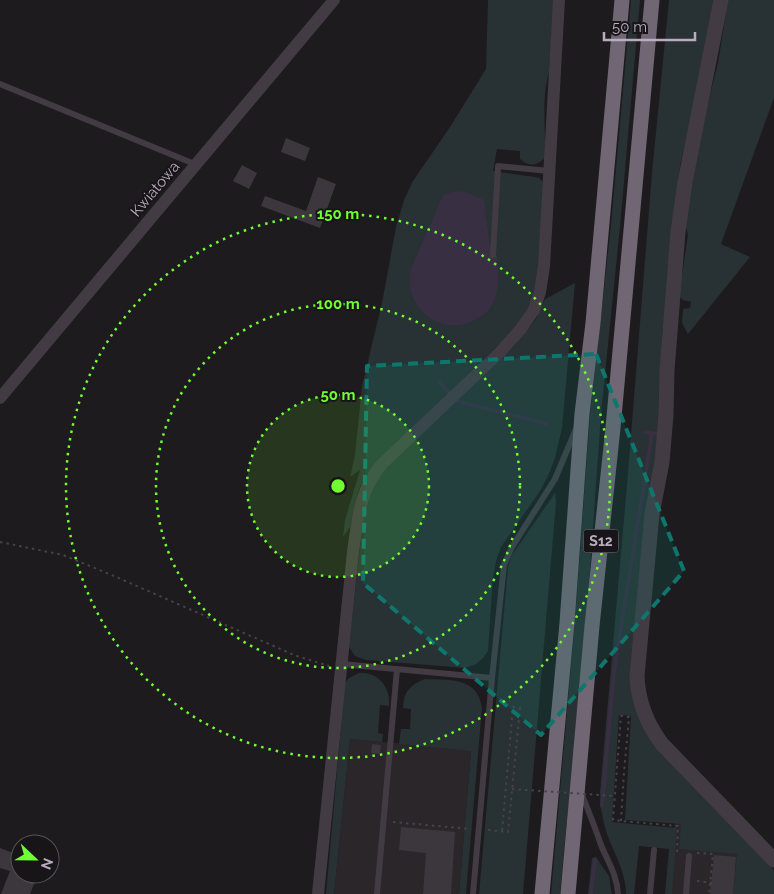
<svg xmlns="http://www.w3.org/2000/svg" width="774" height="894" viewBox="0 0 774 894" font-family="Raleway,sans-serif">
  <rect width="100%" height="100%" fill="#1d1b1d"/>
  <!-- built -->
  <path fill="#2a262a" d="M350,739L471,750L459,894H334Z
    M675,817L719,821L774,890V894H669Z"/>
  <!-- green -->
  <path fill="#283133" d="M488,0H554L549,72C541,99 546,130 545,158C537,166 529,167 520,159V151L497,149L493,171L535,177L539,178L543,182L539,277L532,302L518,326L381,458L365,477L358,492L350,527L343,537L345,520L360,470L350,477L355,455L362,386L382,303L396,227L404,200L413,181L450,127L486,69Z
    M631,0H640L620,227L601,414L586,624L560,894H551L575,620L590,416L611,225Z
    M669,0H714L700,80L680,166L662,337V387L638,714L772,868L774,871V894H733L737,854L679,849L681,824L625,820L631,716L619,715L612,822L677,828L672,894H665L669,849L639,846L634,894H626C626,871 613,852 606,831C602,818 600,805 600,792L627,485L652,173Z
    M728,0H774V98L721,244L750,257L688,334L682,323L683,309L690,308L691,302L683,300L679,296L688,235L684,220L695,154L718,63Z
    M575,283L562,428L555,458L548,476L540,491L501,547L496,561L493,577L488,651L483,658L476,664L465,668L366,660L355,656L349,647L362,528L369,491L390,463L528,329L536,319L545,299Z
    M555,493L556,502L523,894H479L508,567L512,555Z
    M359,673C378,671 391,688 389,706L380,705L378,733L383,734L382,742L350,739L334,894H326L345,683L349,678Z
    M425,679C450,680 478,677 482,708L466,894H459L471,751L399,744L401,729H410L411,709L403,708C403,692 411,684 425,679Z
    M596,857L609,876L612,894H588L592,858Z"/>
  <!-- water -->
  <path fill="#382f43" d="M464,191L484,200L491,255L497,256C499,273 500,293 490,308C487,313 483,315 478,318C445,339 405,312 410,273C412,265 417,256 420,248C428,231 435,213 443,195L451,192Z"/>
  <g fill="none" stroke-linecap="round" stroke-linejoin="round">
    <!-- stream -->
    <path stroke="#382f43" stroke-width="4" d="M439,382L457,401L547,424
      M645,432L657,434
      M602,806L614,672L652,433
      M591,894L595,860"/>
  </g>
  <!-- building -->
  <path fill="#3c373c" d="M286,138L310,148L305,161L281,152Z
    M242,165L257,173L249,189L233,181Z
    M318,177L336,184L320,228L261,206L265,196L306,211Z
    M372,744L381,745L380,754L371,753Z
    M401,827L455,832L451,894H423L426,853L399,850Z
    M19,847L20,874H38L30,894H1L10,871L0,868V848L16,854Z
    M714,855L736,857L733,894H710Z"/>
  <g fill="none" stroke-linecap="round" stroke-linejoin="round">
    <!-- path -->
    <path stroke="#48414a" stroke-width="2" stroke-dasharray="2.5 4" stroke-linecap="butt" d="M0,542L63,555L114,576L294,655L329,666
      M621,821L624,772L629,717L621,716L613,820L621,821L678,826L677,851H682
      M393,822L471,829
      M488,830L508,832L520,708L513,707L502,831
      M697,853L713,854L709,894
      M697,881L712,883"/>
    <!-- service -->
    <path stroke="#423b43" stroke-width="6" d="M0,84L197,165
      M493,255L498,166L549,171
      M342,664L492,678
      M581,792C588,810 595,827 601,845C608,862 617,875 618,894
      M377,894L397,669
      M473,894L492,678L504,565L512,547L555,479L576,429
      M650,894L654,850
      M686,894L689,856"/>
    <!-- minor -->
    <path stroke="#423b43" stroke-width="12" d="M0,398L334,0
      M318,894L353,552C358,518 359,491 382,464L500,352L520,330L534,310L540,292L544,266L559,0"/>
    <!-- tertiary -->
    <path stroke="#423b43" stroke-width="15" d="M721,0L685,182L678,232L667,370L666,415L662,462L652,514L637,676C638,701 647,724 662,744L774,860"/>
    <!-- motorway -->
    <path stroke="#716774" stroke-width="15" d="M542,894L567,623L582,414L593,323L622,0
      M568,894L592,626L613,428L652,0"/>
    <!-- path-bridge -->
    <path stroke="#48414a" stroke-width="2" stroke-dasharray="2.5 4" stroke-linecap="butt" d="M512,789L614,796"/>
  </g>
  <!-- marked area -->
  <path fill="#0f766e" fill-opacity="0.2" stroke="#0f766e" stroke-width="4" stroke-dasharray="10 6" stroke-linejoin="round" d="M596,354L684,571L541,735L363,583L367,366Z"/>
  <!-- distance rings -->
  <circle cx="338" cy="486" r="91" fill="#70ff31" fill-opacity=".12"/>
  <g fill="none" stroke="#70ff31" stroke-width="2.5" stroke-dasharray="2.5 5">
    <circle cx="338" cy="486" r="91"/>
    <circle cx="338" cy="486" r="182"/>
    <circle cx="338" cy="486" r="272"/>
  </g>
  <g text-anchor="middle" stroke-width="4" stroke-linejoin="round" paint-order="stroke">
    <!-- shield labels -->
    <rect fill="#181518" stroke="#897f8c" stroke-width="1" x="583.5" y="529.5" width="35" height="23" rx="4"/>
    <g font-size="14" font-weight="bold" fill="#b9acbe">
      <text x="601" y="546">S12</text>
    </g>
    <!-- street labels -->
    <g font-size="15" fill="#b9acbe" stroke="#181518">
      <text transform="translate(155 189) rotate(-50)" y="5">Kwiatowa</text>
    </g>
  </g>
  <circle cx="338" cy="486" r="8" fill="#70ff31" stroke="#181518" stroke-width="2.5"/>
  <g font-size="15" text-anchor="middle" font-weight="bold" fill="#70ff31" stroke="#181518" stroke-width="4" stroke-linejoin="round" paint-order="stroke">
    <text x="338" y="219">150 m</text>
    <text x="338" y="309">100 m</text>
    <text x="338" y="400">50 m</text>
  </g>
  <!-- north arrow -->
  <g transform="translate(35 859) rotate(112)"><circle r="24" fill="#181518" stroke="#58515a"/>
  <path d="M0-4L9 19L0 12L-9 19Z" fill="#70ff31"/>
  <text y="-8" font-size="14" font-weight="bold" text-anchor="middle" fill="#b9acbe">N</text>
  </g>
  <!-- scale -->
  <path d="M604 32v8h91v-8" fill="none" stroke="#b9acbe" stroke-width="2.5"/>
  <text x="612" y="32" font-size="15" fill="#b9acbe" stroke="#181518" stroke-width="4" paint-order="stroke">50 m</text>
</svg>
